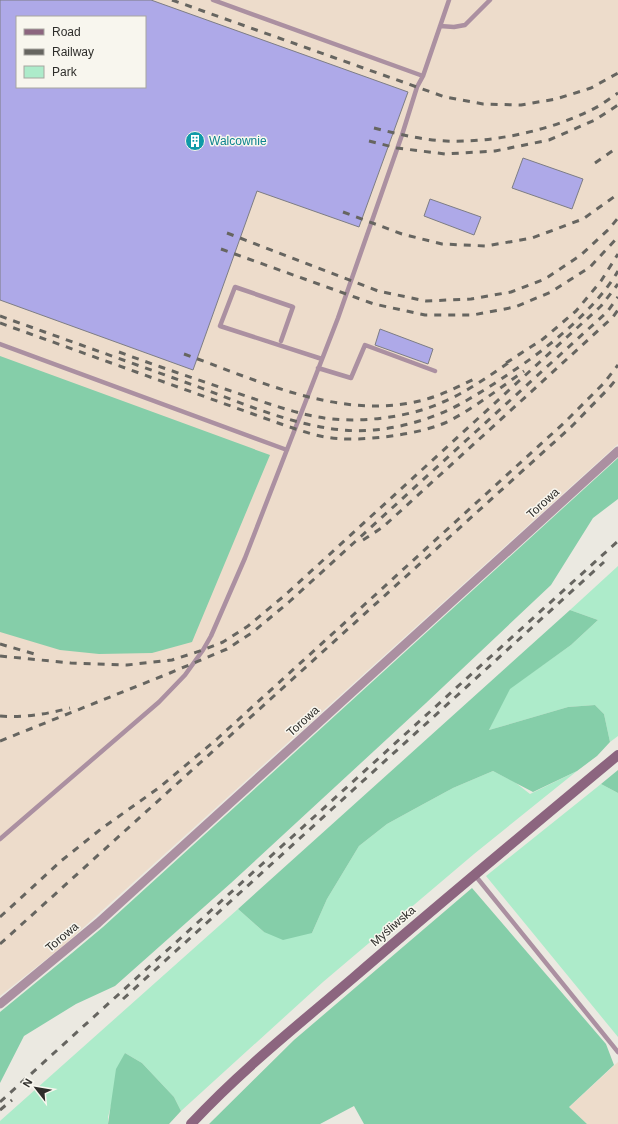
<svg xmlns="http://www.w3.org/2000/svg" width="618" height="1124" viewBox="0 0 618 1124" font-family="Arial,sans-serif">
  <rect width="100%" height="100%" fill="#ebe9e1"/>
  <!-- industrial -->
  <path fill="#eddccb" fill-rule="evenodd" d="M0,0H618V444L63,946L0,996ZM17,17H145V87H17Z
    M618,1062V1124H587L569,1107Z"/>
  <!-- green -->
  <path fill="#adebca" d="M618,566V736L610,742L604,714L595,705L568,707L489,730L509,689L571,645L598,620L570,610Z
    M493,771L516,783L530,794L577,771L474,854L323,982L181,1111L174,1097L142,1063L125,1053L108,1117V1124H0V1121L238,909L264,932L312,933L327,899L359,846L387,824L418,807L453,788Z
    M601,784L618,793V1037L486,876Z"/>
  <!-- forest -->
  <path fill="#85cea9" d="M0,356L270,455L192,642L152,653L99,654L60,650L0,632Z
    M618,458V499L593,518L551,585L426,703L231,883L115,986L76,1004L24,1036L0,1083V1012L72,953L103,927Z
    M570,610L598,620L571,645L510,689L489,730L568,707L595,705L604,714L610,742L597,756L577,771L533,792L493,771L453,788L418,807L387,824L359,846L327,899L312,933L283,940L264,932L238,909Z
    M618,770V793L601,784Z
    M472,888L606,1044L614,1065L569,1107L587,1124H364L354,1106L320,1124H209L294,1040Z
    M125,1053L142,1063L174,1097L181,1111L169,1124H108L116,1069Z"/>
  <!-- building -->
  <path fill="#aea9e8" stroke="#7d7d84" fill-rule="evenodd" d="M0,0H151L408,92L359,227L257,191L193,370L0,300ZM17,17H145V87H17Z
    M523,158L583,179L572,209L512,188Z
    M430,199L481,217L474,235L424,216Z
    M380,329L433,349L428,364L375,345Z"/>
  <g fill="none" stroke-linecap="round" stroke-linejoin="round">
    <!-- lane -->
    <path stroke="#ab90a1" stroke-width="4.5" d="M213,0L423,76
      M440,26L454,27L465,25L490,0
      M281,341L293,307L235,287L220,326L322,359
      M0,344L287,450
      M318,368L351,378L365,345L435,371
      M0,839L159,702L185,675L203,650L211,636L245,558L338,318L402,135L417,87L423,76L449,0
      M474,874L618,1052"/>
    <!-- street -->
    <path stroke="#ab90a1" stroke-width="9" d="M0,1004L98,923L618,451"/>
    <!-- secondary -->
    <path stroke="#8c657f" stroke-width="10" d="M191,1124C240,1071 297,1026 352,979C440,903 529,829 618,755"/>
    <!-- rail -->
    <path stroke="#666560" stroke-width="3" stroke-dasharray="7 7" stroke-linecap="butt" d="M172,0L445,97L483,104L521,105L556,99L591,88L618,73
      M374,128C398,134 422,140 446,141C492,143 548,131 589,111C599,107 609,99 618,93
      M369,141L397,148L445,154L495,151L549,140L595,120L618,105
      M595,163L618,147
      M343,212L402,234L442,244L486,246L532,238L583,219L618,194
      M227,233L378,291L426,301L471,299L511,292L545,279L581,255L609,229L618,218
      M221,249L374,304L425,315H473L515,307L551,292L590,267L618,237
      M0,316C64,339 129,362 193,385C248,405 315,436 374,430C407,427 441,416 469,399C483,391 497,382 510,373C547,349 596,309 618,271
      M0,323L278,423C293,428 309,434 325,437C356,443 423,435 451,420C477,406 500,388 524,371
      M119,352C154,365 190,377 225,389C256,399 286,411 318,417C355,424 409,418 443,402C467,392 489,376 511,361
      M184,354C254,379 333,417 410,403C434,399 456,388 478,377
      M506,363L543,339L576,311L601,281L618,254
      M363,540L383,527L613,317L618,310
      M0,644L38,655
      M0,656L71,663L127,665L172,660L203,650L223,642L248,626L284,596L601,306L618,284
      M0,716C24,718 47,714 70,708
      M0,741L170,673L227,649L253,632L289,602L562,353L607,312L618,297
      M0,917L61,861L101,829L160,787L217,739L565,422L604,383L618,365
      M0,944L571,427L609,388L618,377
      M123,999L604,562
      M0,1102L618,541
      M0,1110L12,1100"/>
  </g>
  <!-- icons -->
  <defs>
    <symbol id="building-disc" viewBox="-11 -11 22 22"><circle r="9.5" fill="#0f9aa8" stroke="#f8f6ee"/><path d="M-4-6H4V6H1V3H-1V6H-4ZM-2.5-4.3h1.7v1.8h-1.7ZM.8-4.3h1.7v1.8H.8ZM-2.5-1h1.7V.8h-1.7ZM.8-1h1.7V.8H.8Z" fill="#fff"/></symbol>
  </defs>
  <g fill-rule="evenodd">
    <use href="#building-disc" x="184" y="130" width="22" height="22"/>
  </g>
  <g text-anchor="middle" stroke-width="3" stroke-linejoin="round" paint-order="stroke">
    <!-- culture labels -->
    <g font-size="12" fill="#0d838f" stroke="#f8f6ee" text-anchor="start">
      <text x="209" y="145">Walcownie</text>
    </g>
    <!-- street labels -->
    <g font-size="12" fill="#2e2d2a" stroke="#f8f6ee">
      <text transform="translate(543 503) rotate(-42)" y="4">Torowa</text>
      <text transform="translate(303 721) rotate(-42)" y="4">Torowa</text>
      <text transform="translate(393 926) rotate(-41)" y="4">Myśliwska</text>
      <text transform="translate(62 937) rotate(-40)" y="4">Torowa</text>
    </g>
  </g>
  <!-- legend -->
  <rect x="16" y="16" width="130" height="72" fill="#f8f6ee" stroke="#a7a6a0"/>
  <rect x="24" y="29" width="20" height="6" fill="#8c657f" stroke="#a7a6a0"/>
  <text x="52" y="36" font-size="12" fill="#2e2d2a">Road</text>
  <rect x="24" y="49" width="20" height="6" fill="#666560" stroke="#a7a6a0"/>
  <text x="52" y="56" font-size="12" fill="#2e2d2a">Railway</text>
  <rect x="24" y="66" width="20" height="12" fill="#adebca" stroke="#a7a6a0"/>
  <text x="52" y="76" font-size="12" fill="#2e2d2a">Park</text>
  <!-- north arrow -->
  <g transform="translate(36 1088) rotate(301)" stroke="#f8f6ee" stroke-width="3" paint-order="stroke">
  <path d="M0-3L7 15L0 10L-7 15Z" fill="#2e2d2a"/>
  <text y="-6" font-size="11" font-weight="bold" text-anchor="middle" fill="#2e2d2a">N</text>
  </g>
</svg>
